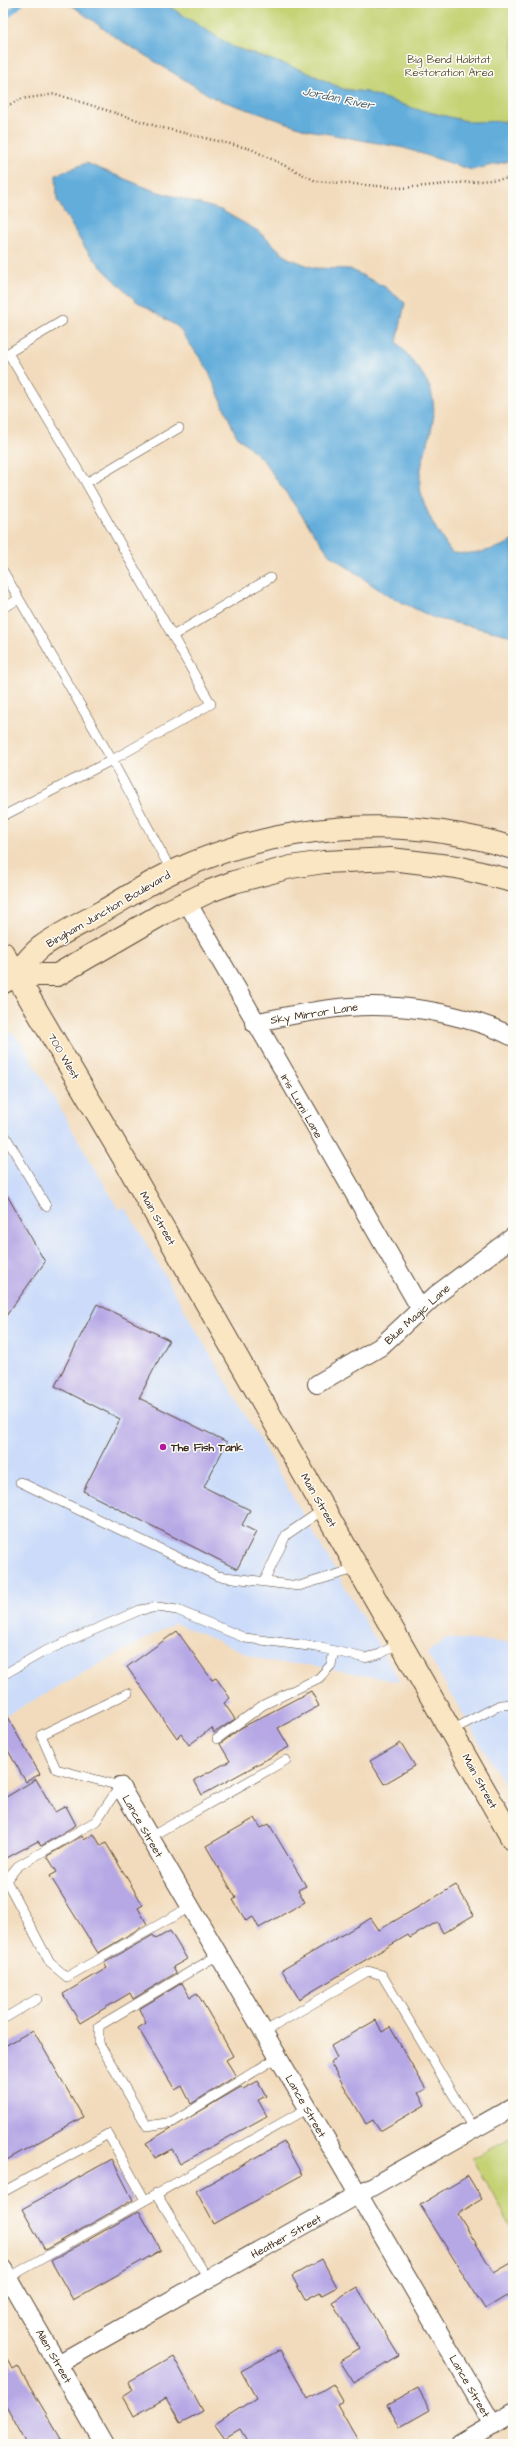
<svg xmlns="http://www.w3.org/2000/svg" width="516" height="2447" viewBox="0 0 516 2447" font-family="'Architects Daughter',sans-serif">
  <rect width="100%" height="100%" fill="#fdfcf7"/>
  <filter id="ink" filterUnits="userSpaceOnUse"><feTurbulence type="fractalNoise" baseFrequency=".025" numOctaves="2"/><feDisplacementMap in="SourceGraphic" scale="8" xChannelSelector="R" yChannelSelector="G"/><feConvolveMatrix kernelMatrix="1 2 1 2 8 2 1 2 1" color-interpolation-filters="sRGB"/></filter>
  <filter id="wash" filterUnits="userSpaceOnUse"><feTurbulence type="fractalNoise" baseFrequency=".012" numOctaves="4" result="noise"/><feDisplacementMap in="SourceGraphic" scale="16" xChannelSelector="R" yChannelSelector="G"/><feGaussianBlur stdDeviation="0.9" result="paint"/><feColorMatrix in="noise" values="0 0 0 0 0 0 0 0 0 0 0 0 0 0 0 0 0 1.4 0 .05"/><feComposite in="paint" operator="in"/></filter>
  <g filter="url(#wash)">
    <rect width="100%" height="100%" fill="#f2dbbc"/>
    <!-- built -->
    <path fill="#cbdbf9" d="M3,1028L15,1035L26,1050L119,1210L125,1207L400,1682L316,1666L265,1661L175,1623L3,1717Z
      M446,1638L513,1643V1800L427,1653Z"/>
    <!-- green -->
    <path fill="#c5d375" stroke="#807e4a" d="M129,3H513V131L377,117Z
      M513,2136V2229L472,2159Z"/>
    <!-- water -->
    <path fill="#63addb" stroke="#4f6c7c" d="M69,3H164L233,47L302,70L343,89L366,92L416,109L471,122L513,121V160L472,170L404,148L308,130L214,98L112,35Z
      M86,163L152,190L221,210L258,231L288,258L314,268L350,269L385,287L405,303L397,342C408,356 429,378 432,395C439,424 423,448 420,476C417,500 438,534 452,553C475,555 492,551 513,541V636L434,618L385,594L329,554L263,460L236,435L207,368L178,327L136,301L102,268L83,245L57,200L56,175Z"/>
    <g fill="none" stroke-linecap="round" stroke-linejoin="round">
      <!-- stream -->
      <path stroke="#63addb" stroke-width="6" d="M3,19L21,3"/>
    </g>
    <g id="blocks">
      <!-- building -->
      <path fill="#b6a7e5" d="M3,1188L45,1262L3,1320Z
        M97,1304L169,1340L139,1398L227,1442L204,1487L250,1510L242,1525L256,1532L237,1569L83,1491L120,1419L55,1386Z
        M177,1631L212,1680L216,1678L230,1698L224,1703L235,1719L214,1733L212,1728L189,1745L181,1734L177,1738L127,1667Z
        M311,1691L319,1706L278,1728L289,1747L202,1795L194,1780L230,1761L220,1744L241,1728Z
        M3,1710L40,1774L26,1782L3,1742Z
        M401,1743L415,1766L384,1784L370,1761Z
        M36,1779L55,1812L66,1806L76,1825L41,1846L38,1841L3,1860V1799Z
        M255,1818L261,1828L269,1824L306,1886L298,1890L305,1902L259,1928L253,1917L246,1921L233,1900L236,1898L206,1846Z
        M94,1834L101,1846L106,1843L143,1905L138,1908L147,1924L98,1953L50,1876L57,1872L47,1856L82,1836L84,1840Z
        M456,1885L474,1915L443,1933L437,1922L410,1938L408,1935L299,1999L282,1970L371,1918L379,1930Z
        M170,1931L187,1959L173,1967L176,1973L133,1999L130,1993L80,2023L63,1994L107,1968L104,1963L153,1935L156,1939Z
        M182,1983L190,1997L197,1993L221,2034L233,2056L226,2060L236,2076L191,2104L182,2086L175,2090L138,2028L146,2023L139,2009Z
        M376,2020L382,2032L390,2027L426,2089L418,2093L425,2105L380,2131L373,2120L366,2124L330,2062L337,2058L331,2046Z
        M33,2030L83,2117L3,2162V2047Z
        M258,2081L266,2096L258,2100L267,2116L180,2164L172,2149L155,2158L146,2143L241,2087L243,2089Z
        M284,2142L302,2175L214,2224L196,2191Z
        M112,2159L133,2200L45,2250L22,2209Z
        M468,2176L482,2199L458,2214L494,2273L513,2262V2292L485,2309L420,2205Z
        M139,2211L161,2250L73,2300L51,2261Z
        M322,2259L337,2287L322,2295L320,2292L305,2300L292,2276Z
        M357,2287L399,2356L354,2383L340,2361L360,2349L332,2302Z
        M280,2350L308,2399L333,2384L343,2401L337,2404L360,2444H249L240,2429L225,2438L215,2424L256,2398L241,2371Z
        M3,2352L13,2369L18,2366L64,2444H27L3,2401Z
        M173,2356L203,2411L180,2423L166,2398L134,2416L123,2396L132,2390L128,2382Z
        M418,2388L430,2410L400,2427L387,2405Z"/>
    </g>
  </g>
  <g filter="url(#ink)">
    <use href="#blocks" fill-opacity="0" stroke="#564536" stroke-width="1"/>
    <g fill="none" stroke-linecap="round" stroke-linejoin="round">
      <defs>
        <path id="lane" d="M8,353L62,321
          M3,356L8,353L86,483L211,704L112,760L3,816
          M86,483L179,428
          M3,571L112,760L172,872
          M3,608L19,599
          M174,635L270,578
          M3,1132L46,1206
          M20,1482L217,1576L299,1586L358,1568
          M264,1582L286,1535L324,1509
          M3,1675L43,1652L140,1610L158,1607L177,1610L245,1638L317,1647L365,1658L380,1654L401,1642
          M128,1693L41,1735L56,1769L120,1786L96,1821L18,1866L6,1880L50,1963L67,1977L190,1907
          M452,1730L500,1705L513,1704
          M217,1739L263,1705L319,1678L331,1665L334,1651
          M150,1837L286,1760
          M218,1955L99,2026V2043L147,2126L173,2122L278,2057
          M3,2019L37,1999
          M264,2032L368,1971L382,1975L474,2130
          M3,2192L108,2134L145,2200
          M156,2193L208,2279
          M8,2278L308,2108"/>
        <path id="street" d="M187,902L420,1308
          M254,1023C322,1008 372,999 441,1013C467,1019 490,1025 513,1037
          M317,1384L380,1347L436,1295L513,1237
          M120,1786L493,2425
          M3,2269L104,2444
          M58,2364L513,2107
          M460,2444L513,2413"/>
        <path id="secondary" d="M3,953L124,1159L513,1840
          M16,975H57L164,913L210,891L234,882L291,867L324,862L391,859L457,867L513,881
          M4,982C20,973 27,958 41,947C60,933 83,923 103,911C126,898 148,883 172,872C277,823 403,813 513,848"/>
      </defs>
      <!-- lane casing -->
      <use href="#lane" stroke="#564536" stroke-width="10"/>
      <!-- street casing -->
      <use href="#street" stroke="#564536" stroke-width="20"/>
      <!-- secondary casing -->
      <use href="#secondary" stroke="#564536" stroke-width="24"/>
      <!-- path -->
      <path stroke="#564536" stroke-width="2.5" stroke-dasharray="1 3" stroke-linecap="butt" d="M3,108L21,99L56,94L159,127L251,149L316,181L403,188L513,178"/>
      <!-- lane -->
      <use href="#lane" stroke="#fff" stroke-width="9"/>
      <!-- street -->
      <use href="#street" stroke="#fff" stroke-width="18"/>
      <!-- secondary -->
      <use href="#secondary" stroke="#fbe6c3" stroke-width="22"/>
    </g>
  </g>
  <!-- markers -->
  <circle fill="#b5179e" stroke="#fdfcf7" stroke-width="1.5" cx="163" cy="1447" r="4"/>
  <g text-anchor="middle" stroke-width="3" stroke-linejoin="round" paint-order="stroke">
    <!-- park labels -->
    <g font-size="11" fill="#5e5434" stroke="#fdfcf7">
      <text x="449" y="63">Big Bend Habitat<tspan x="449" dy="13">Restoration Area</tspan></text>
    </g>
    <!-- street labels -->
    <g font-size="11" fill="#3b2a1e" stroke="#fdfcf7">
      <text transform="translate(108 909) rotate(-30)" y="4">Bingham Junction Boulevard</text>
      <text transform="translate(314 1013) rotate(-9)" y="4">Sky Mirror Lane</text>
      <text transform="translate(64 1056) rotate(60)" y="4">700 West</text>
      <text transform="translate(302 1106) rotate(60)" y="4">Iris Lumi Lane</text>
      <text transform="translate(158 1218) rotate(60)" y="4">Main Street</text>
      <text transform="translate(417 1314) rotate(-42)" y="4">Blue Magic Lane</text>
      <text transform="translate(319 1500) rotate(60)" y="4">Main Street</text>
      <text transform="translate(480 1781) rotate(61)" y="4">Main Street</text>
      <text transform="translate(143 1826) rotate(60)" y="4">Lance Street</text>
      <text transform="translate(306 2106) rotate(60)" y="4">Lance Street</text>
      <text transform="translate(286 2236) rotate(-29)" y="4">Heather Street</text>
      <text transform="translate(54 2356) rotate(60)" y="4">Allen Street</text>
      <text transform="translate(470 2386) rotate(60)" y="4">Lance Street</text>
    </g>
    <!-- poi labels -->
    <g font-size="11" font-weight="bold" fill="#3b2a1e" stroke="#fdfcf7" text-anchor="start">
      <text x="171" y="1451">The Fish Tank</text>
    </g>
    <!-- water labels -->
    <g font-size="12" font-style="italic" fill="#4b5e6a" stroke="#fdfcf7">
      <text transform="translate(338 98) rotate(12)" y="4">Jordan River</text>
    </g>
  </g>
  <!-- margin -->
  <rect width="516" height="2447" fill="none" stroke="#fdfcf7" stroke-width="16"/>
</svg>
